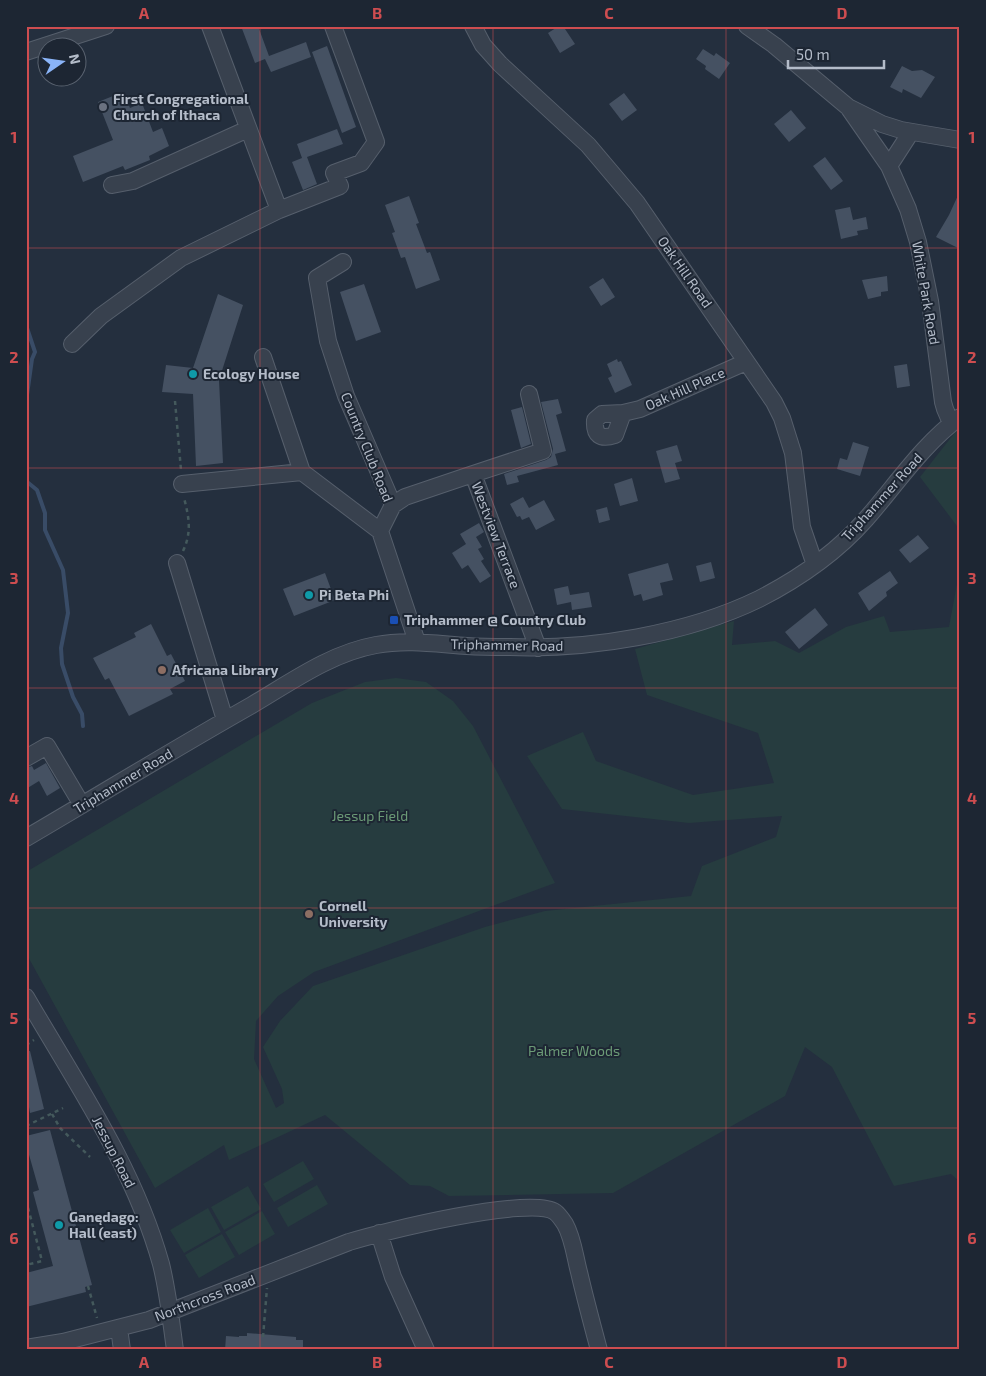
<svg xmlns="http://www.w3.org/2000/svg" width="986" height="1376" viewBox="0 0 986 1376" font-family="'Exo 2',sans-serif">
  <rect width="100%" height="100%" fill="#242f3e"/>
  <!-- green -->
  <path fill="#263c3f" d="M960,426V530L920,477Z
    M959,573L960,1182L951,1174L894,1186L832,1067L805,1047L785,1096L613,1193L449,1196L430,1186L410,1185L325,1115L229,1160L224,1145L155,1188L26,953V872L312,703L365,682L396,678L426,682L453,701L473,726L555,883L314,972L278,996L256,1021L254,1059L276,1108L284,1103L282,1089L263,1047L280,1021L313,986L485,927L545,911L691,896L702,866L776,837L782,816L689,823L562,809L527,756L583,732L596,761L693,795L774,783L758,733L647,695L635,649L734,621L732,645L775,641L799,653L846,627L884,616L890,632L949,627Z
    M303,1161L314,1179L274,1202L263,1184Z
    M317,1185L328,1204L288,1227L277,1208Z
    M248,1186L261,1209L224,1230L211,1207Z
    M208,1208L221,1232L184,1253L170,1230Z
    M262,1211L275,1234L239,1255L225,1232Z
    M222,1234L235,1257L199,1278L185,1255Z"/>
  <g fill="none" stroke-linecap="round" stroke-linejoin="round">
    <!-- stream -->
    <path stroke="#394c67" stroke-width="4" d="M26,325L35,352L32,359L26,402
      M26,481L37,490L45,513V530L63,570L68,613L61,648L62,664L73,697L82,714L83,726"/>
  </g>
  <!-- building -->
  <path fill="#455162" d="M241,26H258L269,56L306,42L311,57L271,72L265,59L255,63Z
    M559,26H563L575,44L560,53L548,33Z
    M327,46L356,127L342,133L312,52Z
    M703,49L714,56L716,53L730,63L719,79L705,69L706,66L696,59Z
    M902,66L912,71L922,70L935,77L921,98L903,89L902,93L890,87Z
    M123,92L130,108L142,103L153,132L162,128L169,146L149,156L150,160L125,170L123,166L83,182L73,156L113,140L98,102Z
    M624,93L637,110L622,121L609,104Z
    M791,110L806,128L789,142L774,124Z
    M337,129L343,144L307,157L317,184L303,190L292,162L302,158L297,144Z
    M825,157L843,181L831,190L813,166Z
    M960,191V249L936,237L949,215Z
    M409,196L419,223L416,224L427,253L430,252L440,280L416,289L405,257L401,258L392,233L395,232L385,205Z
    M850,207L853,220L866,217L868,229L857,231L858,235L841,239L835,210Z
    M887,276L888,291L881,292V296L868,299L862,280Z
    M603,278L615,297L601,306L589,287Z
    M364,284L381,332L356,341L340,292Z
    M218,294L243,305L219,380L223,463L196,466L193,394L162,392L166,365L193,368Z
    M617,359L618,362L621,361L632,385L615,393L608,378L612,376L607,364Z
    M907,364L910,386L897,388L894,366Z
    M558,399L562,413L556,415L566,451L555,454L558,465L517,476L519,482L507,485L504,474L546,460L551,457L553,449L541,402Z
    M522,407L531,444L521,448L511,410Z
    M853,442L869,447L860,476L837,469L840,458L847,460Z
    M677,445L682,461L675,463L680,479L665,483L656,451Z
    M632,478L638,501L620,506L614,484Z
    M523,497L529,508L544,500L555,520L536,530L529,517L522,520L520,516L517,517L510,504Z
    M607,507L610,520L599,523L596,510Z
    M479,523L484,532L476,537L482,547L478,549L484,559L481,561L491,576L480,583L468,565L462,569L452,553L466,544L460,534Z
    M918,535L929,548L910,563L899,550Z
    M711,562L715,578L700,582L696,566Z
    M668,563L673,580L660,583L663,595L643,601L641,594L634,596L628,574Z
    M890,571L898,583L886,592L887,596L869,611L858,593Z
    M325,573L335,600L294,616L283,589Z
    M568,586L570,595L589,592L592,607L572,610L571,602L557,605L554,589Z
    M815,608L828,625L799,649L785,632Z
    M151,624L167,656L171,654L185,681L170,689L173,694L129,716L109,678L105,680L93,658L136,637L134,633Z
    M46,763L60,788L47,796L39,781L26,789V768L32,766L34,770Z
    M26,1051H30L44,1109L30,1113L29,1107L26,1108Z
    M50,1130L92,1285L85,1287L86,1292L26,1307V1273L53,1266L33,1192L39,1190L26,1144V1136Z
    M247,1333L296,1337V1340H303V1350H225L226,1336L239,1337V1336H247Z"/>
  <g fill="none" stroke-linecap="round" stroke-linejoin="round">
    <defs>
      <path id="minor" d="M210,26L279,210
        M473,26L483,45L500,64L588,145L637,203L774,402L782,418L793,453L802,527L815,565
        M747,26L774,45L848,107L889,166L908,209L918,242L930,301L943,402L945,409L951,423
        M26,52L106,26
        M850,108L882,124L901,130L960,140
        M889,166L911,132
        M112,185L133,181L248,129
        M343,262L317,278L328,341L346,396L393,505L380,531L417,642
        M72,344L101,316L181,258L279,210L340,186L334,173L361,163L376,142L333,26
        M263,357L302,472L380,531
        M623,413L640,409L746,362
        M623,413L615,435C600,440 594,435 595,420L602,414Z
        M473,474L543,451L529,394
        M182,484L302,472
        M393,505L405,497L473,474L538,648
        M177,563L225,720
        M26,758L47,746L82,805
        M26,838C101,794 176,748 252,705C291,682 331,653 376,645C407,639 437,644 467,646C481,647 496,647 510,647C590,650 687,634 759,599C798,579 837,552 866,519C896,485 923,444 960,417
        M26,997C76,1083 134,1167 161,1264C168,1292 171,1321 175,1350
        M379,1233L393,1277L426,1350
        M119,1328L122,1350
        M26,1348L63,1342L149,1320L349,1242C381,1232 531,1195 555,1212C558,1214 563,1221 565,1224C573,1238 575,1257 579,1272C585,1298 592,1324 599,1350"/>
    </defs>
    <!-- minor casing -->
    <use href="#minor" stroke="#565f6c" stroke-width="18"/>
    <!-- path -->
    <path stroke="#44595c" stroke-width="2.5" stroke-dasharray="4 4" stroke-linecap="butt" d="M175,401L181,470
      M183,551C192,532 189,517 184,498
      M26,1045L34,1040
      M26,1065L28,1070
      M52,1114L60,1128L90,1157
      M26,1126L63,1108
      M26,1200L42,1261L26,1265
      M88,1286L97,1318
      M263,1337L267,1288"/>
    <!-- minor -->
    <use href="#minor" stroke="#38414e" stroke-width="16"/>
  </g>
  <!-- grid -->
  <path fill="none" stroke="#ce4d50" stroke-width="1" stroke-opacity="0.55" d="M260,26V1350M493,26V1350M726,26V1350M26,248H960M26,468H960M26,688H960M26,908H960M26,1128H960"/>
  <!-- markers -->
  <circle fill="#6b7280" stroke="#1d2633" stroke-width="2" cx="103" cy="107" r="5"/>
  <g fill="#0f9aa8" stroke="#1d2633" stroke-width="2">
    <circle cx="193" cy="374" r="5"/>
    <circle cx="309" cy="595" r="5"/>
    <circle cx="59" cy="1225" r="5"/>
  </g>
  <rect fill="#1a4fb4" stroke="#1d2633" stroke-width="2" x="389" y="615" width="10" height="10" rx="2.5"/>
  <g fill="#8d6e63" stroke="#1d2633" stroke-width="2">
    <circle cx="162" cy="670" r="5"/>
    <circle cx="309" cy="914" r="5"/>
  </g>
  <g text-anchor="middle" stroke-width="4" stroke-linejoin="round" paint-order="stroke">
    <!-- poi labels -->
    <g font-size="14" font-weight="bold" fill="#b4bcc9" stroke="#1d2633" text-anchor="start">
      <text x="113" y="104">First Congregational<tspan x="113" dy="16">Church of Ithaca</tspan></text>
      <text x="203" y="379">Ecology House</text>
      <text x="319" y="600">Pi Beta Phi</text>
      <text x="404" y="625">Triphammer @ Country Club</text>
      <text x="172" y="675">Africana Library</text>
      <text x="319" y="911">Cornell<tspan x="319" dy="16">University</tspan></text>
      <text x="69" y="1222">Ganędagǫ:<tspan x="69" dy="16">Hall (east)</tspan></text>
    </g>
    <!-- street labels -->
    <g font-size="14" fill="#b4bcc9" stroke="#1d2633">
      <text transform="translate(685 272) rotate(55)" y="5">Oak Hill Road</text>
      <text transform="translate(926 293) rotate(80)" y="5">White Park Road</text>
      <text transform="translate(685 389) rotate(-24)" y="5">Oak Hill Place</text>
      <text transform="translate(367 447) rotate(68)" y="5">Country Club Road</text>
      <text transform="translate(882 497) rotate(-48)" y="5">Triphammer Road</text>
      <text transform="translate(496 535) rotate(69)" y="5">Westview Terrace</text>
      <text transform="translate(507 645) rotate(1)" y="5">Triphammer Road</text>
      <text transform="translate(123 781) rotate(-31)" y="5">Triphammer Road</text>
      <text transform="translate(114 1152) rotate(63)" y="5">Jessup Road</text>
      <text transform="translate(205 1298) rotate(-21)" y="5">Northcross Road</text>
    </g>
    <!-- park labels -->
    <g font-size="14" fill="#6b9a76" stroke="#1d2633">
      <text x="370" y="821">Jessup Field</text>
      <text x="574" y="1056">Palmer Woods</text>
    </g>
  </g>
  <!-- border -->
  <rect width="986" height="1376" fill="none" stroke="#1d2633" stroke-width="55"/>
  <!-- north arrow -->
  <g transform="translate(62 62) rotate(77)"><circle r="24" fill="#1d2633" stroke="#59626f"/>
  <path d="M0-4L9 19L0 12L-9 19Z" fill="#8ab4f8"/>
  <text y="-8" font-size="14" font-weight="bold" text-anchor="middle" fill="#b4bcc9">N</text>
  </g>
  <!-- scale -->
  <path d="M788 60v8h96v-8" fill="none" stroke="#b4bcc9" stroke-width="2.5"/>
  <text x="796" y="60" font-size="15" fill="#b4bcc9" stroke="#1d2633" stroke-width="4" paint-order="stroke">50 m</text>
  <rect x="28" y="28" width="930" height="1320" fill="none" stroke="#ce4d50" stroke-width="2"/>
  <g font-size="16" text-anchor="middle" font-weight="bold" fill="#ce4d50">
    <text x="144" y="19">A</text>
    <text x="377" y="19">B</text>
    <text x="609" y="19">C</text>
    <text x="842" y="19">D</text>
    <text x="14" y="143">1</text>
    <text x="972" y="143">1</text>
    <text x="14" y="363">2</text>
    <text x="972" y="363">2</text>
    <text x="14" y="584">3</text>
    <text x="972" y="584">3</text>
    <text x="14" y="804">4</text>
    <text x="972" y="804">4</text>
    <text x="14" y="1024">5</text>
    <text x="972" y="1024">5</text>
    <text x="14" y="1244">6</text>
    <text x="972" y="1244">6</text>
    <text x="144" y="1368">A</text>
    <text x="377" y="1368">B</text>
    <text x="609" y="1368">C</text>
    <text x="842" y="1368">D</text>
  </g>
</svg>
